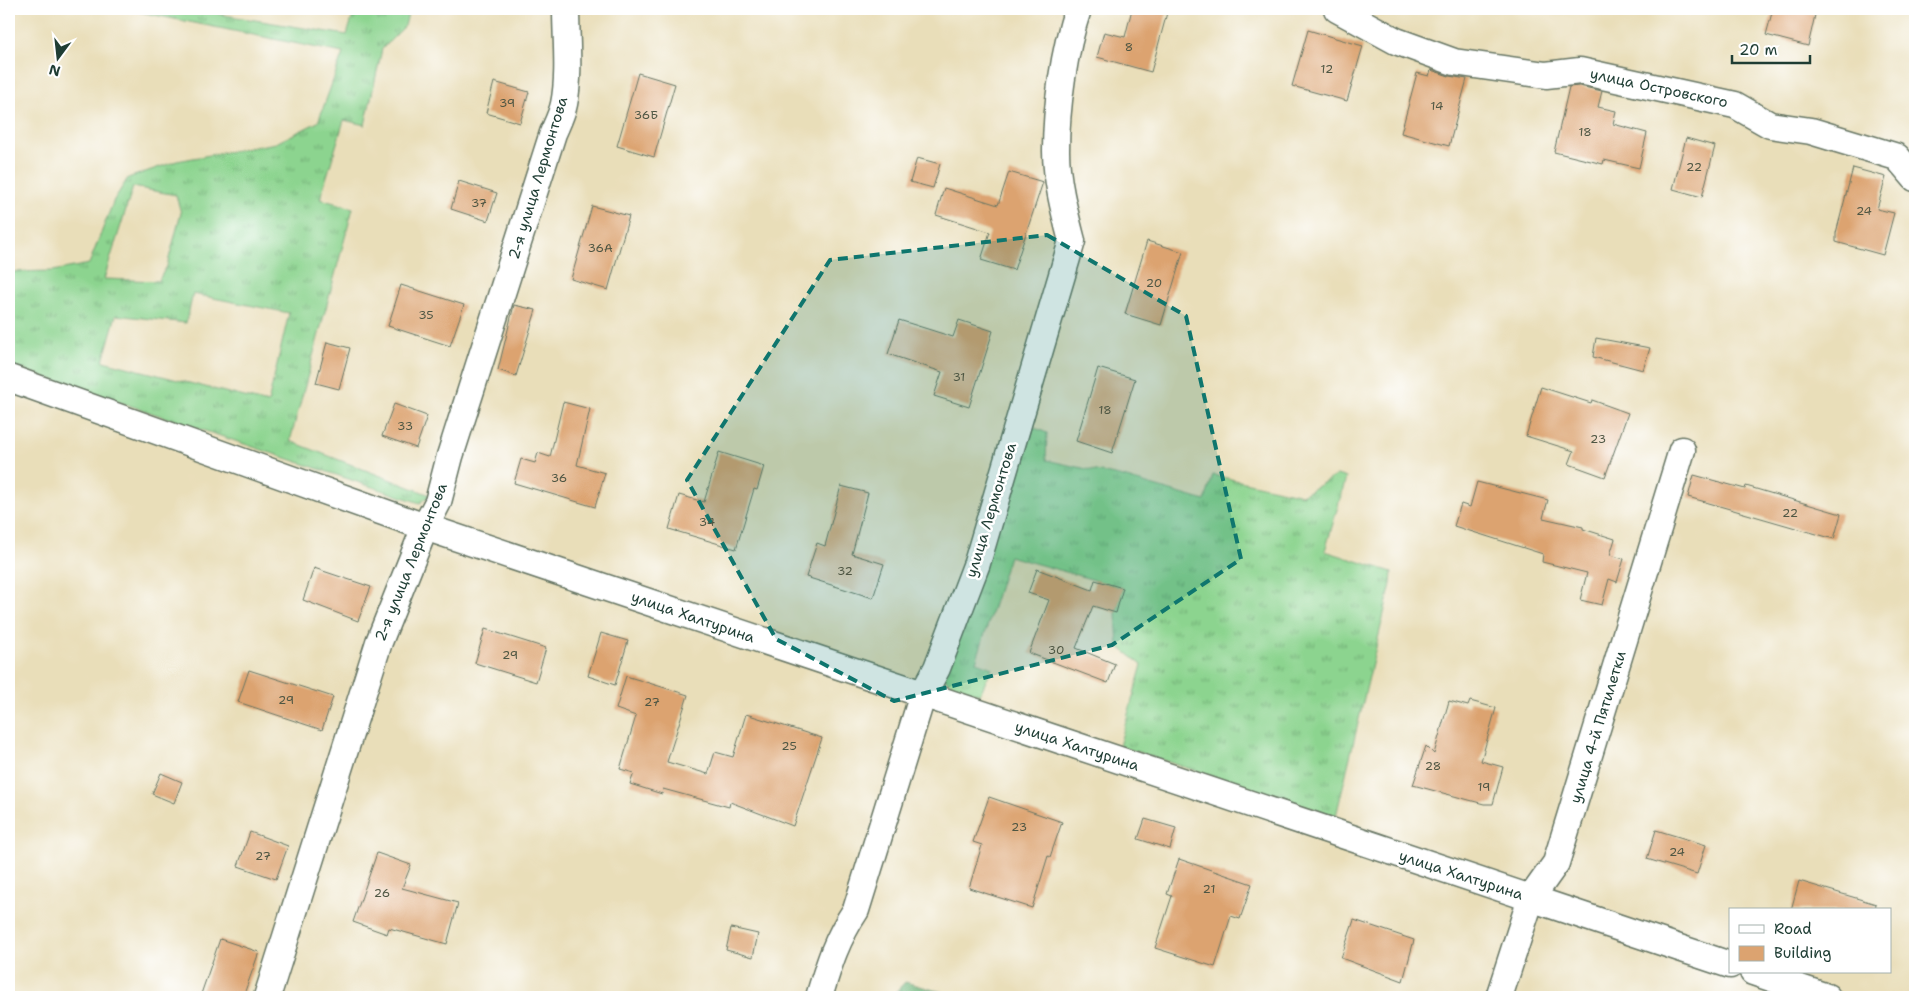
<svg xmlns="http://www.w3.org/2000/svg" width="1924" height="1006" viewBox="0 0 1924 1006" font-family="'Shantell Sans',sans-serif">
  <defs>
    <pattern id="grass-tufts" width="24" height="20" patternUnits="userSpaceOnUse" patternTransform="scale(1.25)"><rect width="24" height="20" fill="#8cd48f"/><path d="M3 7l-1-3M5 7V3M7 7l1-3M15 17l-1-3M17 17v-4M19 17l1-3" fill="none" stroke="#72ad76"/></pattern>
    <pattern id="forest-firs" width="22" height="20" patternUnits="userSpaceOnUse" patternTransform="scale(1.25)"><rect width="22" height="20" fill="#71b67a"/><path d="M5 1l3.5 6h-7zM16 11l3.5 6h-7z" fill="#5c9565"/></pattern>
  </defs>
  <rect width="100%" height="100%" fill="#fff"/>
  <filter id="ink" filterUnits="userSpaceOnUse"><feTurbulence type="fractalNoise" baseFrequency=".02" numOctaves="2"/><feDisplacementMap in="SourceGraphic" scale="10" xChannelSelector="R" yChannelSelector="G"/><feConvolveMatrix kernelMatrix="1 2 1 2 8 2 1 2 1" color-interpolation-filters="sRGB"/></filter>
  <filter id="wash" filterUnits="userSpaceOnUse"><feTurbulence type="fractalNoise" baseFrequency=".0096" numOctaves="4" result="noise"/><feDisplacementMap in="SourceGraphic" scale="20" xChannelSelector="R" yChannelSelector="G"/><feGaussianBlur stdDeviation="1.12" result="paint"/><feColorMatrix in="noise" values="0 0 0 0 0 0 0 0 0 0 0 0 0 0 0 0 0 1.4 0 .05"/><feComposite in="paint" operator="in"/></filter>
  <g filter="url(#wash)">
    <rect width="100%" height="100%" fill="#e9deb9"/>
    <!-- grass -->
    <path fill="url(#grass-tufts)" stroke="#568862" fill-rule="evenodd" d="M125,9H219L218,14L347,35L355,9H409L405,26L382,49L365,125L344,120L320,199L353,208L290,441L430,495L420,503L9,365V272L53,271L89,264L114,200L128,178L177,161L276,143L318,122L343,53ZM133,187L176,195L181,213L167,266L158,281L104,279ZM193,294L289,313L268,403L103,361L116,315L186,323Z
      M1025,424L1047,433L1046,460L1123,477L1205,501L1213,475L1302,495L1337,475L1346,478L1325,551L1392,572L1391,584L1336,816L1119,746L1142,665L1118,646L1116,613L1123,588L1009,556L976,662L992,668L980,694L957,689L942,676Z"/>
    <!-- forest -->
    <path fill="url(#forest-firs)" stroke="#487a57" d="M905,982L960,997H891Z"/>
    <g id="blocks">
      <!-- building -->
      <path fill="#dca370" d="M1132,9H1168L1151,72L1097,57L1104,32L1125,37Z
        M1773,9H1789L1815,15L1808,46L1766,35Z
        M1308,30L1363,46L1347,101L1292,86Z
        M1431,70L1449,76L1467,79L1449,146L1401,133L1417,73L1429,76Z
        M638,73L675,84L654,157L617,146Z
        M494,82L529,92L520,123L486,113Z
        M1579,86L1602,91L1598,107L1616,111L1613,124L1647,133L1639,168L1604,160L1603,164L1554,152L1569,87Z
        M1686,138L1715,146L1702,197L1673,189Z
        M917,158L940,164L933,188L910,182Z
        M1853,168L1886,177L1877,209L1894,213L1883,255L1836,242V233Z
        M1009,172L1043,182L1014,270L981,260L990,232L936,215L944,188L998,205Z
        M459,181L497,193L488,221L451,209Z
        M592,206L629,216L608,290L571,279Z
        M1147,241L1183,252L1161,325L1125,314Z
        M401,285L464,305L450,346L388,326Z
        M514,305L536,310L516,376L498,370Z
        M899,320L953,337L959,320L993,331L969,407L934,396L942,372L888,354Z
        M1596,338L1650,348L1643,370L1593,357Z
        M327,342L350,348L339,389L316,383Z
        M1098,368L1135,379L1112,453L1076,441Z
        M1541,387L1591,403L1592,400L1628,413L1605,477L1569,464L1574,451L1526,436Z
        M563,402L590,409L577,465L605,473L595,507L514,483L521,459L535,463L538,453L550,457Z
        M394,404L427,416L416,448L382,436Z
        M719,452L764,466L757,490L754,489L736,549L669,529L679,495L704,502Z
        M1694,475L1745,489L1746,486L1841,514L1834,539L1688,497Z
        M1477,482L1548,500L1543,518L1583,527V529L1615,539L1610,555L1624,559L1617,582L1609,579L1602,605L1580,600L1587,573L1542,562L1543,554L1454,526L1461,504L1470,507Z
        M841,486L868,493L852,554L884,564L873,598L806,577L817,543L825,546Z
        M314,568L371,587L358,621L303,600Z
        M1037,569L1092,590L1095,580L1123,588L1116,613L1093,606L1076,648L1115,664L1108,683L1029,653L1049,600L1028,593Z
        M485,629L546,648L536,682L475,663Z
        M601,633L628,641L615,685L588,676Z
        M249,670L333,697L322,730L238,702Z
        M626,676L688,695L667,762L708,774L715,752L733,757L746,714L822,738L793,826L730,802L729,807L663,789L662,794L630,784L634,773L620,769L636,716L616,709Z
        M1449,701L1468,706L1470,701L1496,708L1481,761L1503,767L1493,804H1484L1413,785L1426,746L1434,754Z
        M161,773L182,782L174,803L152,794Z
        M989,797L1062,822L1050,857L1048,856L1032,908L969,888L982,845L973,842Z
        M1145,819L1176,828L1170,849L1138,839Z
        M1656,830L1706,845L1697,874L1647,859Z
        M250,832L288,846L276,879L238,866Z
        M377,853L411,865L402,888L458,903L447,944L389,928L387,934L353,922Z
        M1179,859L1252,884L1240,919L1231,916L1215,967L1155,948L1172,896L1167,894Z
        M1799,881L1876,904L1875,910H1791Z
        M1354,920L1414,940L1403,981L1341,958Z
        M731,928L758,934L753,957L726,950Z
        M220,939L259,952L243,997H200Z"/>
    </g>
  </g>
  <g filter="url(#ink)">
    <use href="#blocks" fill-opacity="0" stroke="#667563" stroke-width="1"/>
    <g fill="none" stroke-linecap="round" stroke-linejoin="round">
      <defs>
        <path id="street" d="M1337,9L1396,41L1454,62L1546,75L1580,71L1735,105L1770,125L1811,131L1897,157L1915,178
          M9,378L425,527L1730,965
          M1753,972L1827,997
          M267,997L379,642L425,527L438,502L450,456L553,133C557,124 562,114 564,104C570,75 566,38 566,9
          M819,997C829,964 836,940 856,910L923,694L937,668L977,563L1072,241C1065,214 1056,180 1056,151C1056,108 1064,50 1078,9
          M1499,997L1531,898L1556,863L1682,450"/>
      </defs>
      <!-- street casing -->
      <use href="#street" stroke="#667563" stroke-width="29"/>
      <!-- street -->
      <use href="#street" stroke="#fff" stroke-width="26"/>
    </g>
  </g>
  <!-- marked area -->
  <path fill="#0f766e" fill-opacity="0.2" stroke="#0f766e" stroke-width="4" stroke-dasharray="10 6" stroke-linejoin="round" d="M1047,235L1186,316L1241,559L1112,645L894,701L776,639L687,480L830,260Z"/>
  <g text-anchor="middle" stroke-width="5" stroke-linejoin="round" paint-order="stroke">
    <!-- number labels -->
    <g font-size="12" fill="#4e5643">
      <text x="1129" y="51">8</text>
      <text x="1327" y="73">12</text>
      <text x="507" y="107">39</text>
      <text x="1437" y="110">14</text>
      <text x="646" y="119">36Б</text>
      <text x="1585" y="136">18</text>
      <text x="1694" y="171">22</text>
      <text x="479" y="207">37</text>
      <text x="1864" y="215">24</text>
      <text x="600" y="252">36А</text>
      <text x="1154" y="287">20</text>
      <text x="426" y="319">35</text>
      <text x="959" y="381">31</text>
      <text x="1105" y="414">18</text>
      <text x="405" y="430">33</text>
      <text x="1598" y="443">23</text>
      <text x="559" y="482">36</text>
      <text x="1790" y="517">22</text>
      <text x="707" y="526">34</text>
      <text x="845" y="575">32</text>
      <text x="1056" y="654">30</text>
      <text x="510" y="659">29</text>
      <text x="286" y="704">29</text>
      <text x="652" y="706">27</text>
      <text x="789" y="750">25</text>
      <text x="1433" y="770">28</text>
      <text x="1484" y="791">19</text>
      <text x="1019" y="831">23</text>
      <text x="1677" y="856">24</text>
      <text x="263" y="860">27</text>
      <text x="1209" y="893">21</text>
      <text x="382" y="897">26</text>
    </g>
    <!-- street labels -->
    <g font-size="15" fill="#1f3d34" stroke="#fff">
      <text transform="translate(1659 88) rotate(12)" y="5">улица Островского</text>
      <text transform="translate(538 178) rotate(-73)" y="5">2-я улица Лермонтова</text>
      <text transform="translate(991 510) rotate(-73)" y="5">улица Лермонтова</text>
      <text transform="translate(411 562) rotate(-68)" y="5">2-я улица Лермонтова</text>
      <text transform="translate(693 617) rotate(19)" y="5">улица Халтурина</text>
      <text transform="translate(1598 727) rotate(-73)" y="5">улица 4-й Пятилетки</text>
      <text transform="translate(1077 746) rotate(18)" y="5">улица Халтурина</text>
      <text transform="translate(1461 875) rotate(18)" y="5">улица Халтурина</text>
    </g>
  </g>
  <!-- margin -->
  <rect width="1924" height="1006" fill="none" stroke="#fff" stroke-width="30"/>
  <!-- legend -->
  <rect x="1729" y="908" width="162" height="65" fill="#ffffff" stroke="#a5b1ae"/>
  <rect x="1739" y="925" width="25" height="8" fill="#ffffff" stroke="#a5b1ae"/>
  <text x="1774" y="934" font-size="15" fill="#1f3d34">Road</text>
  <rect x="1739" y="946" width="25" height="15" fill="#dca370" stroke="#a5b1ae"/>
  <text x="1774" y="958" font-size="15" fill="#1f3d34">Building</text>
  <!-- north arrow -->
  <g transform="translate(58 58) rotate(195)" stroke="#ffffff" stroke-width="4" paint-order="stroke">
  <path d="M0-4L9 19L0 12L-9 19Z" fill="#1f3d34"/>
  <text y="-8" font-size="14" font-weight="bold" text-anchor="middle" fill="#1f3d34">N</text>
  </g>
  <!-- scale -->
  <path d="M1732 55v8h78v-8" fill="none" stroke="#1f3d34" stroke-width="2.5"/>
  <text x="1739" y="55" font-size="15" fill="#1f3d34" stroke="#ffffff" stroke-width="4" paint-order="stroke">20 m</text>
</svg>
